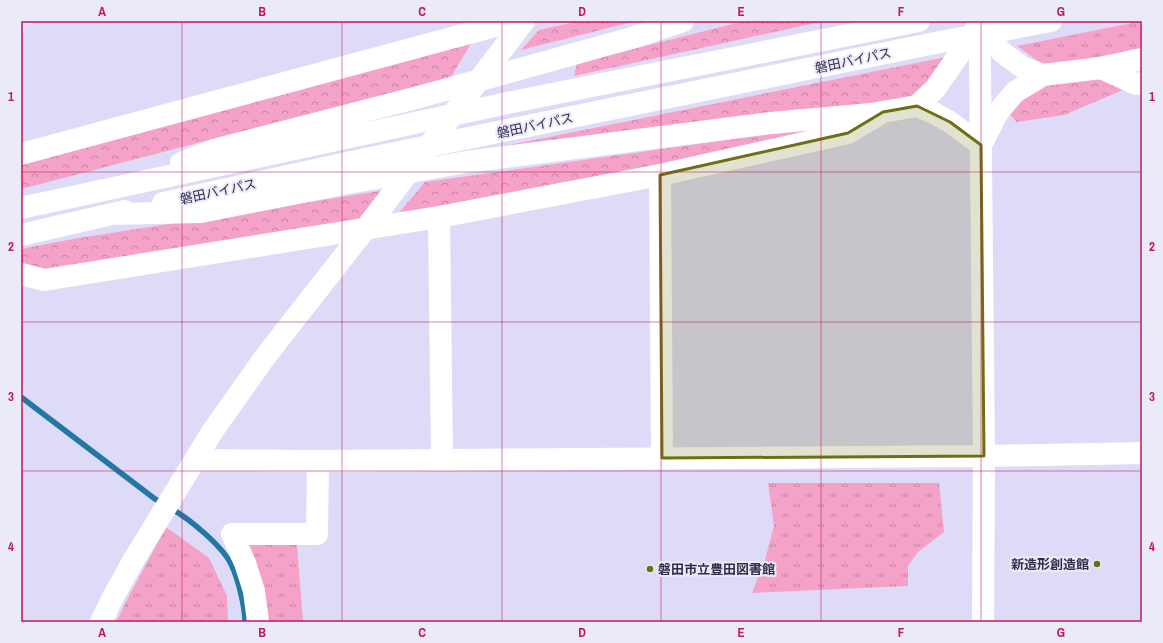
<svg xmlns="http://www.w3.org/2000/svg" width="1163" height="643" viewBox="0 0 1163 643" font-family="'Archivo Narrow','Noto Sans JP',sans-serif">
  <defs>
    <pattern id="grass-tufts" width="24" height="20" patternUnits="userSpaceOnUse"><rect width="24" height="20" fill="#f5a2c8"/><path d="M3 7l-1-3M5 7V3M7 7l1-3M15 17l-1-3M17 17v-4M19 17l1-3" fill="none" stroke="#c784a4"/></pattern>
    <pattern id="forest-crowns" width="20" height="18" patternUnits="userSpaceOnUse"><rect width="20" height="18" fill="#f5a2c8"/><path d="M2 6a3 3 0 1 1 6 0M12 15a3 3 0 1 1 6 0" fill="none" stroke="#c784a4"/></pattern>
  </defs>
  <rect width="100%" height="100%" fill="#dedbf8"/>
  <!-- grass -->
  <path fill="url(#grass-tufts)" d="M1142,21V48L1046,67L1017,46Z
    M768,483H939L944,532L918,552L908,566V586L752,593L765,560L774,526Z
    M166,527L209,558L227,596L228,622H116L129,596Z
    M242,534L297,545L303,622H256Z"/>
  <!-- forest -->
  <path fill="url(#forest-crowns)" d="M580,21H636L521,50L539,30Z
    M745,21H825L574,76L577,63Z
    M479,30L451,77L21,189V154Z
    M951,56L917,106L494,148Z
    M1089,69L1123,90L1064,115L1017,122L1002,107L1034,80Z
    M812,128L808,142L398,214L425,182Z
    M386,190L366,228L21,274V249L73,239Z"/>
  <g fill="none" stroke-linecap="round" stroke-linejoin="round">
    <!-- stream -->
    <path stroke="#2078a3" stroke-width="5.5" d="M21,397L155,499L163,503
      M170,508C189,518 222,546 231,564C238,578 245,607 245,622"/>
    <!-- minor -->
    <path stroke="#fff" stroke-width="22" d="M1101,68L1136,84L1142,83
      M21,154L503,24
      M660,175L662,458
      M439,217L442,459
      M21,274L44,280L439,217L660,175L848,133L883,112
      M258,622L254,591L245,563L232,534H317L318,461"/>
    <!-- tertiary -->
    <path stroke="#fff" stroke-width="22" d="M978,21L980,63L984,456L983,622
      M196,460L318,461L984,456L1142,453
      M101,622L113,597L133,561L212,432L265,357L366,228L524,21"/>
    <!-- trunk -->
    <path stroke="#fff" stroke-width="22" d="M977,25L1003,53L1022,67L1043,75
      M917,106L935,89L976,30
      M181,163L214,150L423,96L635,37L683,21
      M163,203L370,158L930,44L1051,21
      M21,208L512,102L919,21
      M111,214L201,212L343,184L466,162L771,123L871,114L917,106L934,113L950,122L981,145L998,112L1015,92L1043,75L1101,68L1142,59
      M21,235L125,211"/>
  </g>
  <!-- marked area -->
  <path fill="#6d6f12" fill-opacity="0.2" stroke="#6d6f12" stroke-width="3" stroke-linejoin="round" d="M917,106L950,122L981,145L984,456L662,458L660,175L848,133L883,112Z"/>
  <!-- grid -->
  <path fill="none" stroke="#c2185b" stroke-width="1" stroke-opacity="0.55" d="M182,21V622M342,21V622M502,21V622M661,21V622M821,21V622M981,21V622M21,172H1142M21,322H1142M21,471H1142"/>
  <!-- markers -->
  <g fill="#6d6f12" stroke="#ebeaf9" stroke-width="1.5">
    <circle cx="1097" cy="564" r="4"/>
    <circle cx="650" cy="569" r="4"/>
  </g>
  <g text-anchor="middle" stroke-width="4" stroke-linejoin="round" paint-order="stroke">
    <!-- street labels -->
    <g font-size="13" fill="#312c49" stroke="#ebeaf9">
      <text transform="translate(853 60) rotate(-12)" y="5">磐田バイパス</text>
      <text transform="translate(535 125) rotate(-12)" y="5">磐田バイパス</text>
      <text transform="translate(218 191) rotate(-12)" y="5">磐田バイパス</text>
    </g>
    <!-- poi labels -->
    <g font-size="13" font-weight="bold" fill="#312c49" stroke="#ebeaf9" text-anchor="end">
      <text x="1089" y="569">新造形創造館</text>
      <text x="658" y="574" text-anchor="start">磐田市立豊田図書館</text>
    </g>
  </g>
  <!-- border -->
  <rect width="1163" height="643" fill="none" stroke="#ebeaf9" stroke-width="44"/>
  <rect x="22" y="22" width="1119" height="599" fill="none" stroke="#c2185b" stroke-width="1.5"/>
  <g font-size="13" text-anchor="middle" font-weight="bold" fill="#c2185b">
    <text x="102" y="16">A</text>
    <text x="262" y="16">B</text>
    <text x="422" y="16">C</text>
    <text x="582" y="16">D</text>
    <text x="741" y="16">E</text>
    <text x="901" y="16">F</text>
    <text x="1061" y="16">G</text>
    <text x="11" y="101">1</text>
    <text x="1152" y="101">1</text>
    <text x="11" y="251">2</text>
    <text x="1152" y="251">2</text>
    <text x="11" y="401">3</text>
    <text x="1152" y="401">3</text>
    <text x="11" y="551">4</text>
    <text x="1152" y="551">4</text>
    <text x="102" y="637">A</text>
    <text x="262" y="637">B</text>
    <text x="422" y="637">C</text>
    <text x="582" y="637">D</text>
    <text x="741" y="637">E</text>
    <text x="901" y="637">F</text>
    <text x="1061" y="637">G</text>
  </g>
</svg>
